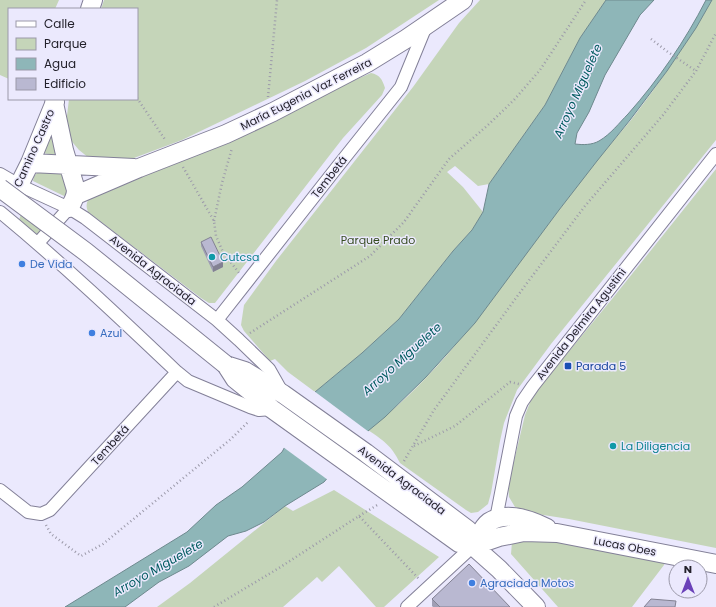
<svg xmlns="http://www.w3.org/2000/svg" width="716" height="607" viewBox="0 0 716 607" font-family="Poppins,sans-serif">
  <rect width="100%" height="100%" fill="#ebe9fd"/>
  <!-- green -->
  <path fill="#c5d5b9" d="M0,0H59L55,9H9V79L0,75Z
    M104,0H439L366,48L305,81L182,140L134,158L105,162L89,158L79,150L68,137L66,124L69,99H137V9H101Z
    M480,0H606L580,38L545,105L489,184L478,186L455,166L447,172L463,187L483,212L472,230L453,251L399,319L362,353L315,392L288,372L275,359L270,361L244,331L241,325L244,305L276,261L413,87L459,23Z
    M712,0H716V140L551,344L517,390L504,423L500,441L491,493L488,504L478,512L471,513L466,510L400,463C391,445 384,441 368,430C446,371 500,286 559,210C572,193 584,176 598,159C609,146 620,133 631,120C660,82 688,42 712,0Z
    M371,73C380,75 382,79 385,88L382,95L343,138L215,303H209L201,298L88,212C85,204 87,201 92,194Z
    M49,126L58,153L56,155L42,153Z
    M716,169V548L569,519L537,514L515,507L509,497L508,486L525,415L533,395L612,299Z
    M40,170H56L66,176L68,195L64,196L33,181L34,176Z
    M27,197L53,216L37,235L19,220Z
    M334,490L439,557L384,607H376L339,566L322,582L317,577L283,607H157L190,583L285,506L293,511Z
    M526,536L666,560L664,565L632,607H558L511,554L512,542Z"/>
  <!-- water -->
  <path fill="#8eb6b8" stroke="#6e898e" d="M606,0H654L640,15L605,75L589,112L577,133L575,144C583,145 592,145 599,141C611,134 619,123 628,114C659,79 685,41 706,0H712L696,28L667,71L630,120L597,161L559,210L475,323L426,377L385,417L368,431L324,482L285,506L264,522L246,531L228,536L189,566L159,582L125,607H65L187,532L216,505L242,487L282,452L315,392L362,353L399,319L453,251L472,230L483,212L489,184L545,105L580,38Z"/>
  <!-- pier -->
  <path fill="#ebe9fd" d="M314,391L369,432L328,480L283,447Z"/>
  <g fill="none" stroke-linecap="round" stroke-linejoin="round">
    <defs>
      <path id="street" d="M0,174L19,185L69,208L85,218L164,279L217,320L239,340L269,369L282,392
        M0,212C62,263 119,317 177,372L188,381L250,407L259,410L272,409
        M38,243L69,208
        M217,320L338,166L401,87L426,26
        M0,490L28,512L41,514L50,510L177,372
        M496,519L516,416L522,402L533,386L716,154
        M407,607L473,546"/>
      <path id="secondary" d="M90,9L93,0
        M54,103L64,150L76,190C76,197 73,202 69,208
        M30,163L134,168
        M19,185L30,163L55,102
        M76,195L139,168L226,134L273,112L367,63L406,39L463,0
        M226,365L235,379L272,409L459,543L473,546L499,537L524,532L557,533L716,564
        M226,365L245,371L283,394L366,453L468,530L473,546L499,569L536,607
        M473,546C478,538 482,527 489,522C506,511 531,520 547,528"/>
    </defs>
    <!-- street casing -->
    <use href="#street" stroke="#838098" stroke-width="14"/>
    <!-- secondary casing -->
    <use href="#secondary" stroke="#838098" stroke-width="20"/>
    <!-- path -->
    <path stroke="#9c9aaa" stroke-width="2.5" stroke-dasharray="1 3" stroke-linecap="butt" d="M651,39L668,52L696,71
      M268,97L277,0
      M137,98L166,141
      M183,167L214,221L216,236L223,252L239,273
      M214,221L222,183L232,148
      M250,333L370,256L404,222L449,159L488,125L514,100L540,70L586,0
      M414,446L455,426L510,382L519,384
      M404,461L434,410L527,283L585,206L663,115L696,71L716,33
      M359,516L379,504
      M46,525L51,534L81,556L103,544L231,439L249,421
      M214,607L279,568L359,516L419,579"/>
    <!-- street -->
    <use href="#street" stroke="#fff" stroke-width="12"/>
    <!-- secondary -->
    <use href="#secondary" stroke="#fff" stroke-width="18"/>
    <defs>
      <path id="secondary-bridge" d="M0,188L86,252L226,365"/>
    </defs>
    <!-- secondary-bridge casing -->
    <use href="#secondary-bridge" stroke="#838098" stroke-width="20" stroke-linecap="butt"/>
    <!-- secondary-bridge -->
    <use href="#secondary-bridge" stroke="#fff" stroke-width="18"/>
  </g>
  <!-- wall -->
  <path fill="#9f9eb4" d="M201,242L223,267L213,272L201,246Z
    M432,599L510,607H433L432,606Z"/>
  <!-- shaded-wall -->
  <path fill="#828192" d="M223,262V267L213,272V267Z"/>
  <!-- building -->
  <path fill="#b9b8d1" stroke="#828192" d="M211,237L223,262L213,267L201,242Z
    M469,564L510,607H440L432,599Z
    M651,599L676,601L675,607H644Z"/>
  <!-- markers -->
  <g fill="#0f9aa8" stroke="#ebe9fd" stroke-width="1.5">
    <circle cx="212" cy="257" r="4"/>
    <circle cx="613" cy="446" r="4"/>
  </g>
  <g fill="#3f7fe0" stroke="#ebe9fd" stroke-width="1.5">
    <circle cx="22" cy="264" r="4"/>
    <circle cx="92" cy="333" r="4"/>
    <circle cx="472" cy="583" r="4"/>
  </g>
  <rect fill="#1a4fb4" stroke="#ebe9fd" stroke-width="1.5" x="564" y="362" width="8" height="8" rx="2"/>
  <g text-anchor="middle" stroke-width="3" stroke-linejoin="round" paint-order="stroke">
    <!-- street labels -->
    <g font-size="11" fill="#23212b" stroke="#ebe9fd">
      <text transform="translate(306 94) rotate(-27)" y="4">María Eugenia Vaz Ferreira</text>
      <text transform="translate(34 148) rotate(-66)" y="4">Camino Castro</text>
      <text transform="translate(329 177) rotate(-52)" y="4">Tembetá</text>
      <text transform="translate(153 270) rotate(38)" y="4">Avenida Agraciada</text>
      <text transform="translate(581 324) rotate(-52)" y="4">Avenida Delmira Agustini</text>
      <text transform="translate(110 445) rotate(-48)" y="4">Tembetá</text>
      <text transform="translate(402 480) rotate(37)" y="4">Avenida Agraciada</text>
      <text transform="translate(625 546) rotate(11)" y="4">Lucas Obes</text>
    </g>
    <!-- park labels -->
    <g font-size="11" fill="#364c20" stroke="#ebe9fd">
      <text x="378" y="244">Parque Prado</text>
    </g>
    <!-- culture labels -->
    <g font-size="11" fill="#0d838f" stroke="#ebe9fd" text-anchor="start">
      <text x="220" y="261">Cutcsa</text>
      <text x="621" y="450">La Diligencia</text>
    </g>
    <!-- shop labels -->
    <g font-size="11" fill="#366cbe" stroke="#ebe9fd" text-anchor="start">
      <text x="30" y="268">De Vida</text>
      <text x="100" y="337">Azul</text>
      <text x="480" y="587">Agraciada Motos</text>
    </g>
    <!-- transit labels -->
    <g font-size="11" fill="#164399" stroke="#ebe9fd" text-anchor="start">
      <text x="576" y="370">Parada 5</text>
    </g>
    <!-- water labels -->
    <g font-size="12" font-style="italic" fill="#005b5f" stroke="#ebe9fd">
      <text transform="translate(578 91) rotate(-66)" y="4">Arroyo Miguelete</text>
      <text transform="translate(402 359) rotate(-42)" y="4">Arroyo Miguelete</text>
      <text transform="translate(158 568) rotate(-30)" y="4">Arroyo Miguelete</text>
    </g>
  </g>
  <!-- legend -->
  <rect x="8" y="8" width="130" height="92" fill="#ebe9fd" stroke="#9b99a9"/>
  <rect x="16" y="21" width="20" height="6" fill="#ffffff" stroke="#9b99a9"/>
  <text x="44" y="28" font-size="12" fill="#23212b">Calle</text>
  <rect x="16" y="38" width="20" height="12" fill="#c5d5b9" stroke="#9b99a9"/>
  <text x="44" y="48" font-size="12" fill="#23212b">Parque</text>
  <rect x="16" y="58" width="20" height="12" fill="#8eb6b8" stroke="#9b99a9"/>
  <text x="44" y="68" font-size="12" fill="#23212b">Agua</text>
  <rect x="16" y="78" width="20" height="12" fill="#b9b8d1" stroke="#9b99a9"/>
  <text x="44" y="88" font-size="12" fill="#23212b">Edificio</text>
  <!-- north arrow -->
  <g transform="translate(688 579)"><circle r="19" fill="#ebe9fd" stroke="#9b99a9"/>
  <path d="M0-3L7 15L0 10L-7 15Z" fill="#6a41b9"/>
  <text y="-6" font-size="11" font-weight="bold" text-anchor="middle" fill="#23212b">N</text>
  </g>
</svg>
